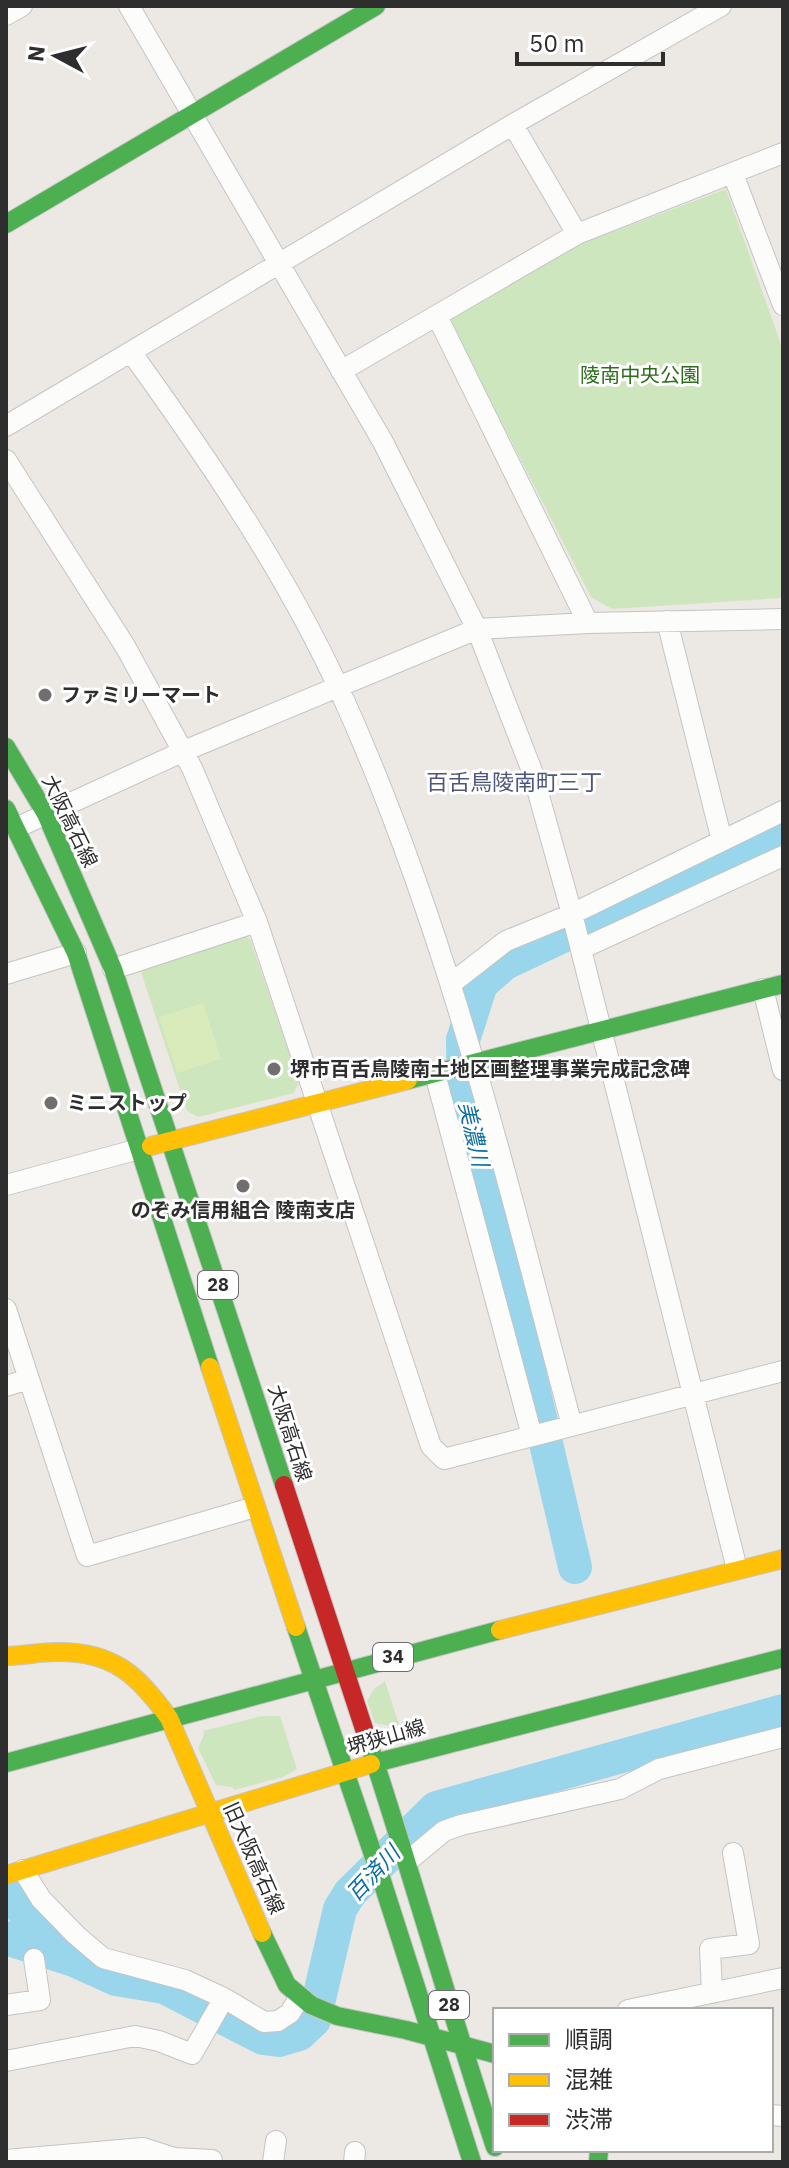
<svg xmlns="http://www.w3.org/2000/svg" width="789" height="2168" viewBox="0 0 789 2168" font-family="'IBM Plex Sans','Noto Sans JP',sans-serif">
  <rect width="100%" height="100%" fill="#ece8e4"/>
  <!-- green -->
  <path fill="#cee6be" d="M726,189L783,350V598L612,609L591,597L449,319L562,251Z
    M242,935L250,939L299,1081L294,1093L198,1117L187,1111L140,969Z
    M385,1681L400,1728L375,1723L367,1701L374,1689Z
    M262,1716H280L297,1769L283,1777L234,1790L232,1787L216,1785L198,1748L204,1735L203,1731Z"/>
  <!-- pitch -->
  <path fill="#d9eabb" d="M203,1003L221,1059L177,1073L159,1017Z"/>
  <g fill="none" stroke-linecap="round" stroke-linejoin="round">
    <!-- river -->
    <path stroke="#99d6ec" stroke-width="34" d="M575,1567L464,1094L463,1040L481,984L505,963L783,832
      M6,1893L71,1957
      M6,1938L74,1960L116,1979L164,1987L263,2038L279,2040L299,2034L314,2020L340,1909L350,1893L436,1808L783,1711"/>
    <defs>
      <path id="street" d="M129,6L383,442L477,629L532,771L572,914L737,1569
        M6,15L22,6
        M513,125L577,234
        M733,174L783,305
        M437,316L588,623
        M131,352C208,459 285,571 340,691C447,926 506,1177 572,1426
        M341,371L577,234L783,153
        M6,426L517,122L721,6
        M6,460L125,646L192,768L257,922L431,1446L444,1459L783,1371
        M667,621L722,841
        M16,828L184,751L477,629L588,623L783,619
        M581,949L783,856
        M113,969L257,922
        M6,974L76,953
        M452,983L506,941L572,914L783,811
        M763,989L783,1070
        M435,1074L532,1436
        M6,1185L139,1149
        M6,1309L87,1556L255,1507
        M6,1386L29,1379
        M408,1861L444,1831L461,1825L620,1789L659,1769L783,1737
        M23,1870L41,1899L76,1935L103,1958L185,1980L224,1998L264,2022L278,2021L290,2013L299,1998
        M712,1993L710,1949L749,1944L733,1853
        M6,2005L40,2000L34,1959
        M628,2010L783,1978
        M6,2061L135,2036L159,2041L192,2054L224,1998
        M771,2115L783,2116
        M143,2148L174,2158L212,2160
        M6,2160L143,2148L141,2162
        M273,2162L276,2141
        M354,2162L355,2152"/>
      <path id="fast" d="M6,224L376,6
        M6,747L46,814L113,969L284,1485
        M6,809L76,953L210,1367
        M408,1080L783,984
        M296,1627L382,1881L472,2162
        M367,1738C412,1874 450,2011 495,2147
        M6,1763L500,1630
        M371,1764L783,1658
        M262,1933L287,1985L311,2005L337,2016L406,2030L495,2054
        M598,2162L599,2150"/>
      <path id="slow" d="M151,1146L408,1080
        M210,1367L296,1627
        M500,1630L783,1559
        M6,1656C23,1656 39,1652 56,1652C113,1651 138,1675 169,1718L262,1933
        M6,1875L371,1764"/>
      <path id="jam" d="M284,1485L367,1738"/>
    </defs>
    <!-- street casing -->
    <use href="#street" stroke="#c5c4c5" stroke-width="22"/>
    <!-- fast casing -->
    <use href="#fast" stroke="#c5c4c5" stroke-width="20"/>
    <!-- slow casing -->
    <use href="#slow" stroke="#c5c4c5" stroke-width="20"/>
    <!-- jam casing -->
    <use href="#jam" stroke="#c5c4c5" stroke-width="20"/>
    <!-- street -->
    <use href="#street" stroke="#fcfcfb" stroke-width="20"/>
    <!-- fast -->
    <use href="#fast" stroke="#4caf50" stroke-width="18"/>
    <!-- slow -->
    <use href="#slow" stroke="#ffc107" stroke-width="18"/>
    <!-- jam -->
    <use href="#jam" stroke="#c62828" stroke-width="18"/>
  </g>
  <!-- markers -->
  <g fill="#706f6e" stroke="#fff" stroke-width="3">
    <circle cx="45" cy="695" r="8"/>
    <circle cx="274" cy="1069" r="8"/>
    <circle cx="51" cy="1103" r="8"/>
    <circle cx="243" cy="1186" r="8"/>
  </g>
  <g text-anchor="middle" stroke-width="6" stroke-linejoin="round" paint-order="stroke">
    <!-- shield labels -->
    <g fill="#fff" stroke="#6d6d6d" stroke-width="2">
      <rect x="198" y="1271" width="40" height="28" rx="6"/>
      <rect x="373" y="1643" width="40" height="28" rx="6"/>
      <rect x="429" y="1991" width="40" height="28" rx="6"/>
    </g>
    <g font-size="18" font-weight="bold" fill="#2e2e2e">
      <text x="218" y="1291">28</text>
      <text x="393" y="1663">34</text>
      <text x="449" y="2011">28</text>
    </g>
    <!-- park labels -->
    <g font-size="20" fill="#2c6e1b" stroke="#fff">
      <text x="640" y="382">陵南中央公園</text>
    </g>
    <!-- poi labels -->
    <g font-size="20" font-weight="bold" fill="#2e2e2e" stroke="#fff" text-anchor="start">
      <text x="61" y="702">ファミリーマート</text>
      <text x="290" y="1076">堺市百舌鳥陵南土地区画整理事業完成記念碑</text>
      <text x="67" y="1110">ミニストップ</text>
      <text x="243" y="1217" text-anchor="middle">のぞみ信用組合 陵南支店</text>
    </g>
    <!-- street labels -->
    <g font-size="20" fill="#2e2e2e" stroke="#fff">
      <text transform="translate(70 821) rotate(64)" y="7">大阪高石線</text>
      <text transform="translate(290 1433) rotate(72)" y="7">大阪高石線</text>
      <text transform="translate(386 1737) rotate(-16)" y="7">堺狭山線</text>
      <text transform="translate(254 1858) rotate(66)" y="7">旧大阪高石線</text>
    </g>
    <!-- neighbourhood labels -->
    <g font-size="22" fill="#4d5680" stroke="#fff">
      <text x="514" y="790">百舌鳥陵南町三丁</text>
    </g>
    <!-- water labels -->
    <g font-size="22" font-style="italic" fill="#0d6fa3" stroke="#fff">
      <text transform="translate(474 1134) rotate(77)" y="8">美濃川</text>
      <text transform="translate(373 1873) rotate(-47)" y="8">百済川</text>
    </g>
  </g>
  <!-- border -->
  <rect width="789" height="2168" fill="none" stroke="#2e2e2e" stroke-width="16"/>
  <!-- legend -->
  <rect x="493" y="2008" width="280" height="144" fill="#ffffff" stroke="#ababab" stroke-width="2"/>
  <rect x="509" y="2034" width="40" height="12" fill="#4caf50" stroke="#ababab" stroke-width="2"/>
  <text x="565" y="2048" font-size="24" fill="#2e2e2e">順調</text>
  <rect x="509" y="2074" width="40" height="12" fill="#ffc107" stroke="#ababab" stroke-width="2"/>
  <text x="565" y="2088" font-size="24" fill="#2e2e2e">混雑</text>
  <rect x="509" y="2114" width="40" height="12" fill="#c62828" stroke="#ababab" stroke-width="2"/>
  <text x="565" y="2128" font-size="24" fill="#2e2e2e">渋滞</text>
  <!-- north arrow -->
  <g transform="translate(56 56) rotate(277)" stroke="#ffffff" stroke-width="6" paint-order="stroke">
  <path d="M0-6L14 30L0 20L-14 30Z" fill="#2e2e2e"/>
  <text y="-12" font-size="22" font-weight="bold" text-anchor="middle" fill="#2e2e2e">N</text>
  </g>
  <!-- scale -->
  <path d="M517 52v12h146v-12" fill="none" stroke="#2e2e2e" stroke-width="4"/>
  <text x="529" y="52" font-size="24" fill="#2e2e2e" stroke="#ffffff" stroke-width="6" paint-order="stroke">50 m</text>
</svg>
